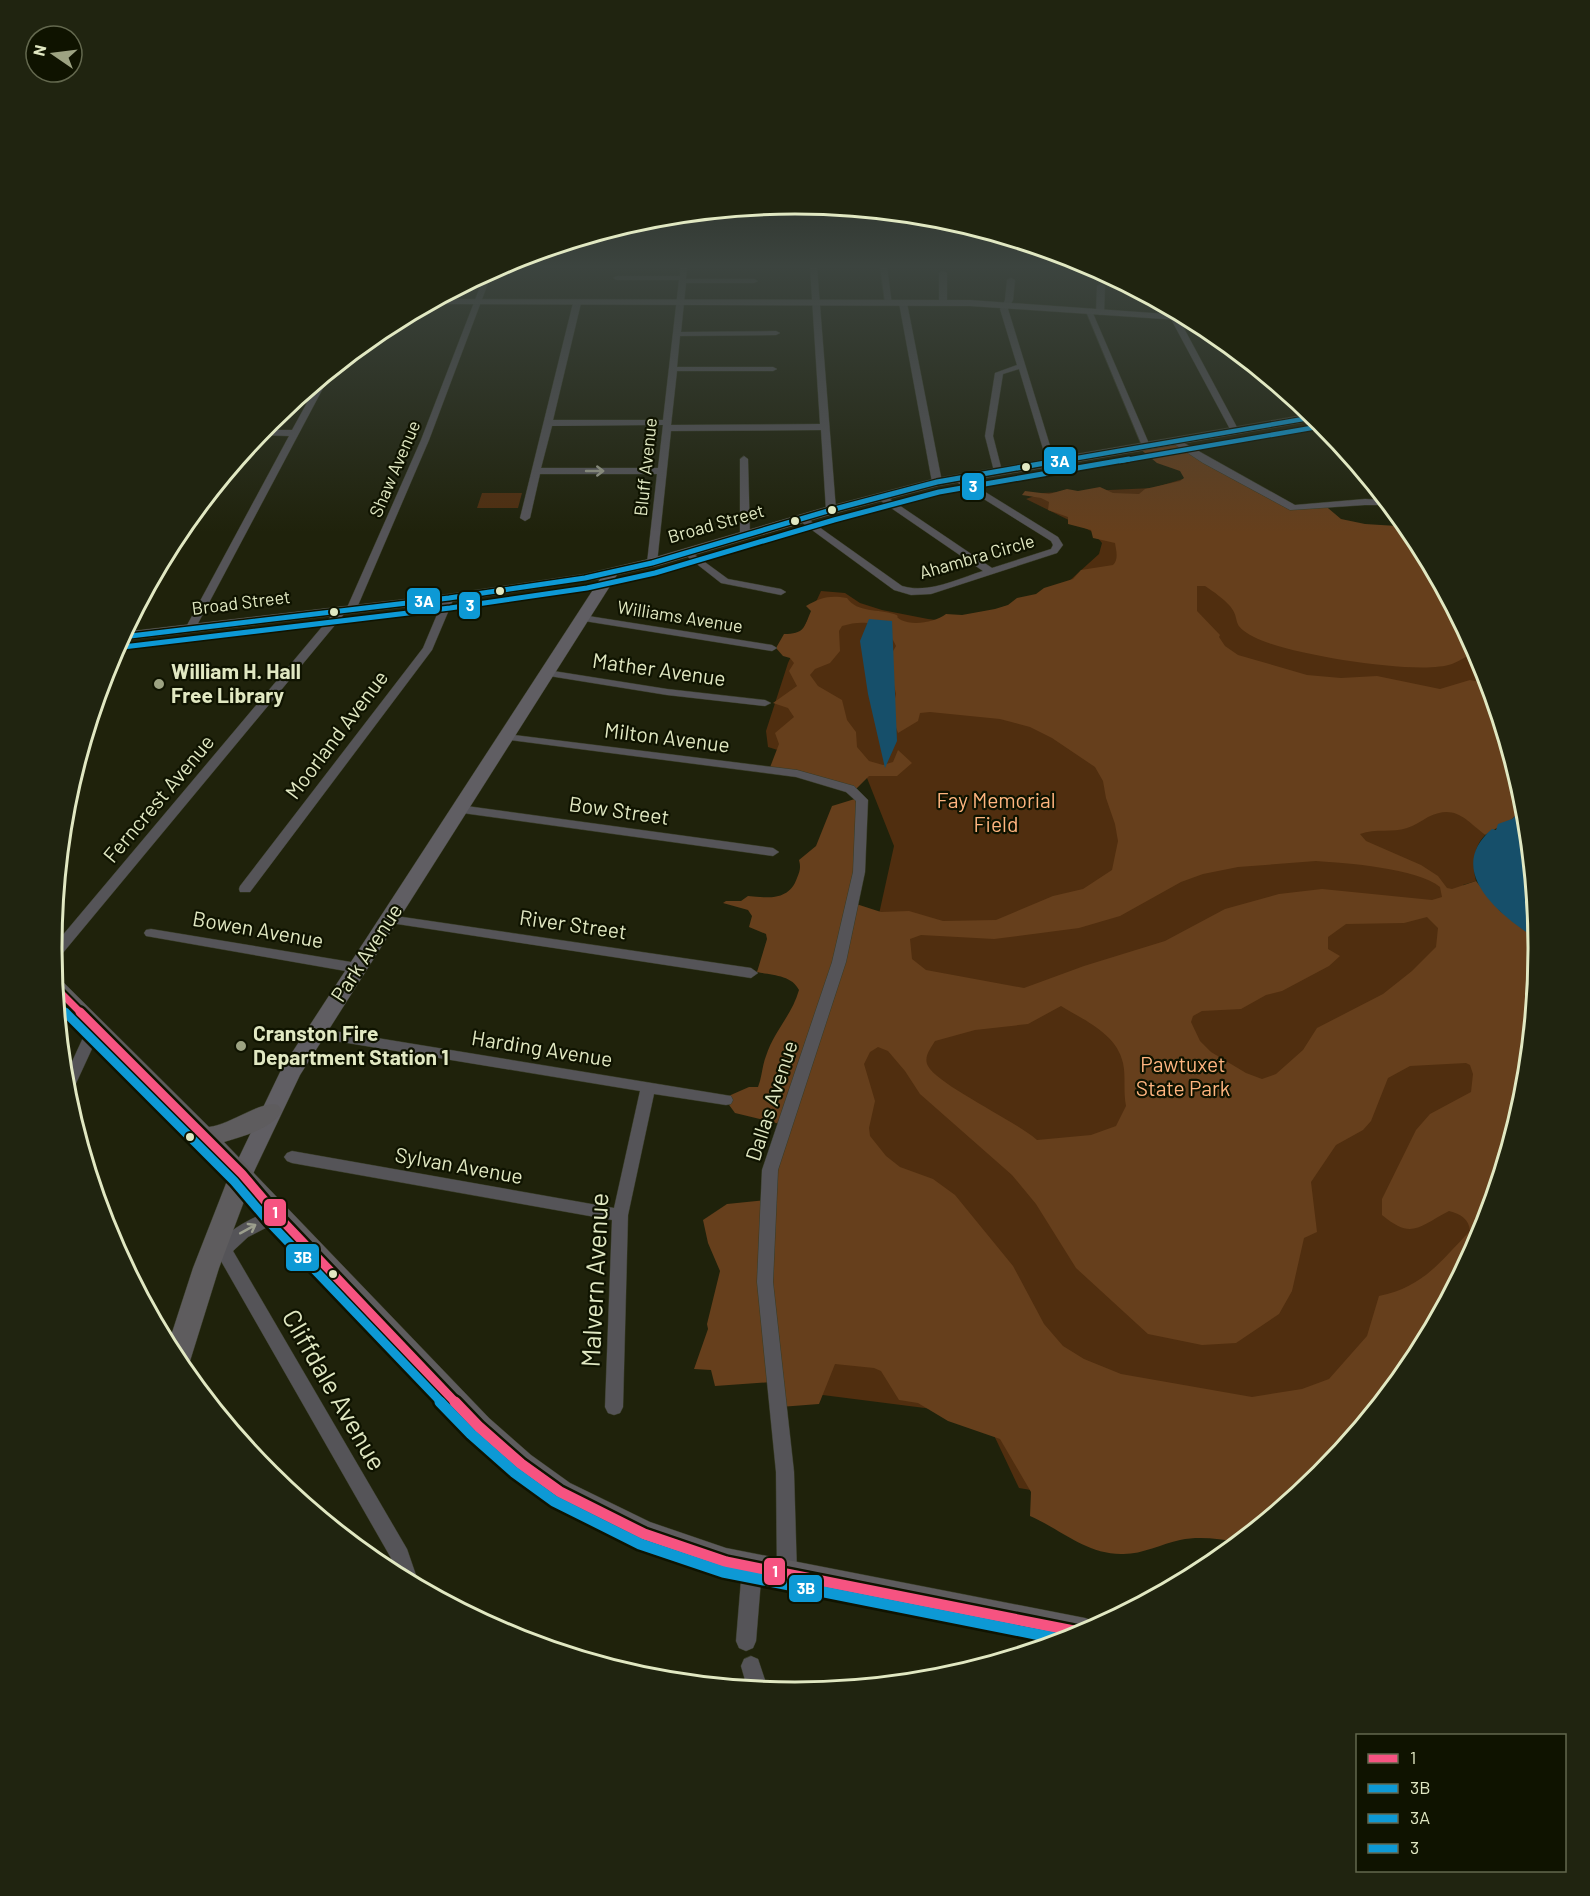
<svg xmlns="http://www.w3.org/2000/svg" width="1590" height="1896" viewBox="0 0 1590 1896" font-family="Barlow,sans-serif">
  <rect width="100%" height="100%" fill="#1f220b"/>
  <!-- green -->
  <path fill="#502e0f" d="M1203,473L1341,542L1420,547L1482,664L1521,791L1474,825L1485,835C1473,847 1472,866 1476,881L1463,885L1525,1093L1482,1233L1413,1362L1321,1474L1255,1528L1019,1488L991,1429L964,1413L807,1393L853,1032L894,846L867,778L768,747L766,731L788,663L821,591L845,593L860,603L882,610L928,619L953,622L974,618L1067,583L1099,554L1102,543L1093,532L1026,499L1043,493L1153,488Z
    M482,493H522L518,508H477Z"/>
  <!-- forest -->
  <path fill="#663f1c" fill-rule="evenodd" d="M1174,442L1293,508L1322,503L1341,519L1365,524L1397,526L1404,535L1415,538L1476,651C1468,655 1460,661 1452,664C1419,676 1285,654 1254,637C1229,624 1242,621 1230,606C1224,599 1214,592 1205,586H1197V611L1220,635L1219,637L1225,646L1238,655L1307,675L1341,678L1377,676L1440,689L1470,680L1489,684L1525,807L1512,819L1485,835C1465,819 1455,804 1428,817C1421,821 1414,826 1407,828C1392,833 1376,828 1360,834L1366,841L1421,865L1438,876L1447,888L1452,889L1476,881L1500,911L1538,940L1539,948L1525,1093L1482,1233L1413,1362L1321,1474L1239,1542C1218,1539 1200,1536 1180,1540C1161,1544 1141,1555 1121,1554C1086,1554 1060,1529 1030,1516L1031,1492L1000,1439L948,1421L918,1403L899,1400L881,1371L874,1368L835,1364L819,1404L780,1407L772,1382L715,1386L711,1370L694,1369L708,1329L707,1324L720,1271L708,1243L703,1220L727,1204L766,1200L780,1124L735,1113L724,1098L749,1087H758C762,1077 762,1066 766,1056C774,1031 792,1015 799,990C792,975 772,975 757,972L767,939L766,934L749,927L752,916L748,910L723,903L726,901H741L748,896C768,898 789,901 797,878C800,871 801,867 799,860L816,846L832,806L858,798L862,800L850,902L881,912L909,911L943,921L996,920L1053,896L1083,889L1112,870L1118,841L1115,824L1106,798L1103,781L1095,767L1052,738L1030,727L1000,719L930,712L920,713L918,721L898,733L891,714L896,694L888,660L896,646C886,622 865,619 842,626L839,631L840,651L830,663L815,669L810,675L818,686L842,700L847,720L856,732L857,747L869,761L883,765L893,762L898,750L912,763L897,776H869L854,791L769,770L779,744L775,733L794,717L788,708L773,703L797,686L789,671L794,663L790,658L783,656L776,648L784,634C804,634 804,628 811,611L806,606C821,597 830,595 847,598C857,613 879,609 894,614C902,617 893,616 901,620C914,626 935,622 946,614L962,615L995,609L1008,605L1017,598L1036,594L1044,588L1073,579L1081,570L1113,565C1119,559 1116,550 1115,543L1093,538L1091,530L1068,524V517L1048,510L1049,502L1041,498L1022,495L1025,491L1049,494L1067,489L1078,491L1100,487L1113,493L1139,494L1145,489L1180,481L1184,478L1180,471L1157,463L1139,448ZM1316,861C1346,863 1417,868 1440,887L1442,897L1432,900L1322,889L1279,894L1225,909L1165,941L1084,966L1024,988L926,970L912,959L910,939L921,935L994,939L1079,928L1120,916L1181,882L1203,874L1238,867ZM1427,917L1438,928L1436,947L1412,971L1383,994L1317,1028L1303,1050L1276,1074L1262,1079L1246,1073L1211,1052L1200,1041L1191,1022L1193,1016L1202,1011L1241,1009L1266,995L1282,991L1329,966L1340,956L1328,949V937L1346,924L1404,923ZM1061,1006C1084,1020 1117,1034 1123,1063C1126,1076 1123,1090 1126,1106L1116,1126L1091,1135L1037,1140C1014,1120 938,1085 928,1066C923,1057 931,1048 935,1041L975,1030L1028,1024ZM878,1047L888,1051L905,1071L920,1094L1012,1175L1036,1204L1076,1268L1148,1334L1202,1345L1236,1343L1279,1314L1292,1291L1304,1238L1317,1232L1311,1182L1336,1145L1363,1130L1371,1121L1388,1078L1410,1066L1466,1063L1470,1065L1473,1074L1471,1092L1430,1114L1416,1130L1382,1199V1215C1412,1240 1418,1227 1449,1211C1461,1214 1469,1219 1470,1231C1440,1262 1423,1287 1379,1296L1367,1336L1329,1379L1302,1389L1252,1397L1121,1374L1084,1359L1063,1346L1044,1324L1013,1266L955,1195L933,1179L900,1167L886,1156L870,1136L869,1128L875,1101L864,1064L870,1052Z"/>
  <!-- water -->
  <path fill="#164f6a" d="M869,619L892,621L897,741L885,768L868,694L860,641Z
    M1525,807L1531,887L1533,892L1538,940C1501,916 1443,871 1492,829L1496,830L1498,824L1512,819Z"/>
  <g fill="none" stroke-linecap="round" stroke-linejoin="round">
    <defs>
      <path id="street" d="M680,267H687L686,279H754L758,281L754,283H686L681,332L776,331L780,333L776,335L680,336L677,367H773L777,369L773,371H677L671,425L820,424L810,267H817L836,510L831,513L826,510L821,430L671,431L657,563L652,566L647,563L657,474H540L530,518L525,521L520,518L573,303L577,301L581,303L553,420H663L679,280H617L613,278L617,276H680ZM663,425L658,468H541L552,426Z
        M880,267H887L892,305L885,303Z
        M493,270L429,440L356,610L351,613L347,612L346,610L421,440L485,274Z
        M943,271L947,273V303L943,305L939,303V273Z
        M1011,278L1015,280L1013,300L1008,309L1055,462L1051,465L1047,462L1019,369L1003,374L993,436L1002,471L998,474L994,471L985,436L995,373L1017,365L1000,309L1005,300L1007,280Z
        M1101,284L1105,286L1104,313L1100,315L1096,313L1097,286Z
        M903,301L907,303L942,482L937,485L932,482L899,303Z
        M1085,309L1092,311L1150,446L1149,448L1142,446Z
        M1172,317L1179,319L1239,431L1238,433L1231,431L1171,319Z
        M329,373L330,375L195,629L194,631H186L185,629L289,436L258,435L262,430H292L319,381Z
        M1303,417H1309L1347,454V458H1341L1303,421Z
        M1177,439L1295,505L1365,499L1385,500L1390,505H1365L1290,510L1203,463L1174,444V440Z
        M744,456L748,459L750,536L745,539L740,536V459Z
        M955,477H961L1058,537L1063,545L1057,553L931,594L911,595L894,590L797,519L805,517L902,586C929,594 957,579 983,571L878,499V495H884L992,568L1051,549L1053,545L1051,541L955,481Z
        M687,549L728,579L781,589L786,592L781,595L721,583L684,554L682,552Z
        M449,595L454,598L432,650L250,892H240L239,889L240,886L423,648L444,598Z
        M341,608L345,609V613L57,960L52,961L51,949L337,609Z
        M582,615L772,645L777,648L772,651L578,620V616Z
        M547,670L667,689L765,700L771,703L765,706L667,695L543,675V671Z
        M506,734L797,770L854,786L868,800L865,872L846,962L778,1170L773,1282L794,1472L797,1575L794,1582L787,1584L780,1582L777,1575L776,1472L757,1282L762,1170L832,962L853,872L856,801L846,792L796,777L502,739L500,737Z
        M459,805L773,848L779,852L773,856L455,812L453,809L455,806Z
        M389,915L751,968L758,973L751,978L384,922L382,919L384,916Z
        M151,929L357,963L364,968L357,973L146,936L144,933L146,930Z
        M95,1022L102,1027L72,1092L66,1097L64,1079L88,1027Z
        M316,1028L731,1096L733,1100L731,1104L726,1105L654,1094L628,1215L623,1407L620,1413L614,1415L608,1413L605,1407L612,1220L292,1163L287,1161L284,1157L287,1153L292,1151L614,1208L640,1091L311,1037L309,1033L311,1029Z
        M277,1209L283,1211L285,1215L283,1219L248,1237L233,1251L407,1549L418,1581L416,1585L396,1574L391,1558L221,1261L212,1260L210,1255C222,1232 253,1216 277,1209Z
        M752,1559L759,1562L762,1568L756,1641L753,1648L746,1651L739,1648L736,1641L742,1568L745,1562Z
        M751,1656L758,1659L768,1689L747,1687L741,1666L744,1659Z"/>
      <path id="secondary" d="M439,299L970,300L1181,315L1193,321L970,306L429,304Z
        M1311,414L1318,420L938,486L836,513L657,566L617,575L300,1075L250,1180L242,1183L234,1180L231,1174L282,1068L600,579L449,602L120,641L124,632L449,594L585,574L649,559L826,507L937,478Z"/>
      <path id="primary" d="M54,980L63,982L209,1127C232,1124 261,1100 278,1105L282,1111C272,1129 243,1136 224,1142L489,1418L531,1455L570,1483L650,1522L726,1548L1085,1618L1096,1622L1098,1626L1079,1635L1056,1642L726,1576L644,1548L592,1525L550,1501L511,1473L469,1436L246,1196L219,1268L190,1361L183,1370L168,1345L193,1268L229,1176L56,1001Z"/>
    </defs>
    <!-- street casing -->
    <use href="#street" stroke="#383c26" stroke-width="1"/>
    <!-- secondary casing -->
    <use href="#secondary" stroke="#383c26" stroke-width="1"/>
    <!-- primary casing -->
    <use href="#primary" stroke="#383c26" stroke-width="1"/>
    <!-- street -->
    <use href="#street" fill="#555458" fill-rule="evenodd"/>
    <!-- secondary -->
    <use href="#secondary" fill="#605e63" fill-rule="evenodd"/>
    <!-- primary -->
    <use href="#primary" fill="#5e5c5e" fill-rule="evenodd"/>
    <defs>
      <path id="bus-1-far2" d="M55,987L81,1013"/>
      <path id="bus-1-far1" d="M80,1012L242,1174L277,1215L456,1403"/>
      <path id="bus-1" d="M455,1402L479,1427L521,1464L560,1492L644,1534L726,1562L1084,1633"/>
      <path id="bus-2-far2" d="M56,1003L66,1013"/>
      <path id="bus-2-far1" d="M65,1012L234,1181L269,1222L442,1403"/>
      <path id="bus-2" d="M440,1402L471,1434L514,1472L554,1501L640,1544L723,1572L1065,1640"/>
      <path id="bus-3-far1" d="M1060,461L1315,417"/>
      <path id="bus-3" d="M122,637L449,598L585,578L652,563L831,510L937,482L1068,459"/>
      <path id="bus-4-far1" d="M1120,461L1317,427"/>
      <path id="bus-4" d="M123,647L450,608L587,588L655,573L834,520L939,492L1129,459"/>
    </defs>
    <!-- bus-1-far2 casing -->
    <use href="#bus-1-far2" stroke="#0f1300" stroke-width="11"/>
    <!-- bus-1-far1 casing -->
    <use href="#bus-1-far1" stroke="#0f1300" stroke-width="14"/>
    <!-- bus-1 casing -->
    <use href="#bus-1" stroke="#0f1300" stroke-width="16"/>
    <!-- bus-2-far2 casing -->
    <use href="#bus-2-far2" stroke="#0f1300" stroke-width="11"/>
    <!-- bus-2-far1 casing -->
    <use href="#bus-2-far1" stroke="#0f1300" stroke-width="14"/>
    <!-- bus-2 casing -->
    <use href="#bus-2" stroke="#0f1300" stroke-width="16"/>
    <!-- bus-3-far1 casing -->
    <use href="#bus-3-far1" stroke="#0f1300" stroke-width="7"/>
    <!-- bus-3 casing -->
    <use href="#bus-3" stroke="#0f1300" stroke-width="8"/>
    <!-- bus-4-far1 casing -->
    <use href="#bus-4-far1" stroke="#0f1300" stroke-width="7"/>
    <!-- bus-4 casing -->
    <use href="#bus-4" stroke="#0f1300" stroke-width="8"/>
    <!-- bus-1-far2 -->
    <use href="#bus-1-far2" stroke="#f65381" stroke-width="7"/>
    <!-- bus-1-far1 -->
    <use href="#bus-1-far1" stroke="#f65381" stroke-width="9"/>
    <!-- bus-1 -->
    <use href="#bus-1" stroke="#f65381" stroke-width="11"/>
    <!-- bus-2-far2 -->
    <use href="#bus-2-far2" stroke="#0d99d5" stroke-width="7"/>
    <!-- bus-2-far1 -->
    <use href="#bus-2-far1" stroke="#0d99d5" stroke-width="9"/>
    <!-- bus-2 -->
    <use href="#bus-2" stroke="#0d99d5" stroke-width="11"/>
    <!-- bus-3-far1 -->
    <use href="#bus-3-far1" stroke="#0d99d5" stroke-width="4.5"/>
    <!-- bus-3 -->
    <use href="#bus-3" stroke="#0d99d5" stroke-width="5"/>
    <!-- bus-4-far1 -->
    <use href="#bus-4-far1" stroke="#0d99d5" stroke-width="4.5"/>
    <!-- bus-4 -->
    <use href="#bus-4" stroke="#0d99d5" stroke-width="5"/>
  </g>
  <!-- one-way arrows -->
  <defs><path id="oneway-shaft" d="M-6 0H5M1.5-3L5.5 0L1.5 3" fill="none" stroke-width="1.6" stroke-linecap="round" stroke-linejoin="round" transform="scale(1.5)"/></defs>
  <g stroke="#9b9e8d">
    <use href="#oneway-shaft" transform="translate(595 471)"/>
    <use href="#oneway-shaft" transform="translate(248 1229) rotate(-29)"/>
  </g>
  <!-- sky -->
  <linearGradient id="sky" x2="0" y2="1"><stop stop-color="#111306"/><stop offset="0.5" stop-color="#3c443f"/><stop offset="1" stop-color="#3c443f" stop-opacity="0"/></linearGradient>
  <rect width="1590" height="533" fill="url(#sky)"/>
  <!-- markers -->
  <g fill="#e1e8c2" stroke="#0f1300" stroke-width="2">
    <circle cx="1026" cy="467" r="5"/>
    <circle cx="832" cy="510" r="5"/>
    <circle cx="795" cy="521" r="5"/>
    <circle cx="500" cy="591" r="5"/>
    <circle cx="334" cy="612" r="5"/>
    <circle cx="190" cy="1137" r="5"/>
    <circle cx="333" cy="1274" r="5"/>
  </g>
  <g fill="#9da382" stroke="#0f1300" stroke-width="2">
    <circle cx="159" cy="684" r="6"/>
    <circle cx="241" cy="1046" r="6"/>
  </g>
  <g text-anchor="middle" stroke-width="4.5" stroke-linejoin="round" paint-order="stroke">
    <!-- far-street labels -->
    <g font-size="18" fill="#e1e8c2" stroke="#0f1300">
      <text transform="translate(646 467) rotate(-84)" y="6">Bluff Avenue</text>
      <text transform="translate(395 469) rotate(-67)" y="6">Shaw Avenue</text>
      <text transform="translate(716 524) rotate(-16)" y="6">Broad Street</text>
      <text transform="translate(977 557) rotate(-16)" y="6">Ahambra Circle</text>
      <text transform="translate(241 603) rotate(-7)" y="6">Broad Street</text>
      <text transform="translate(680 617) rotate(9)" y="6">Williams Avenue</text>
    </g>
    <!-- street labels -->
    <g font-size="21" fill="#e1e8c2" stroke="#0f1300">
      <text transform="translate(659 670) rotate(8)" y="7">Mather Avenue</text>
      <text transform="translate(337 735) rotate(-53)" y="7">Moorland Avenue</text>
      <text transform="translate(667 738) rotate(7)" y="7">Milton Avenue</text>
      <text transform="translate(159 799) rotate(-50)" y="7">Ferncrest Avenue</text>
      <text transform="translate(619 811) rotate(8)" y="7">Bow Street</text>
      <text transform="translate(573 925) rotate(8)" y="7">River Street</text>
      <text transform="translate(258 930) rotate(10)" y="7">Bowen Avenue</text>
      <text transform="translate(367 953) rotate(-57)" y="7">Park Avenue</text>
      <text transform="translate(542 1049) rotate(9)" y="7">Harding Avenue</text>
      <text transform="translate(772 1101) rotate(-72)" y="7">Dallas Avenue</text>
      <text transform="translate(459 1166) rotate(10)" y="7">Sylvan Avenue</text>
    </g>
    <!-- poi labels -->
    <g font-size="21" font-weight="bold" fill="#e1e8c2" stroke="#0f1300" text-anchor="start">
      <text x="171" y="679">William H. Hall<tspan x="171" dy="24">Free Library</tspan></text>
      <text x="253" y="1041">Cranston Fire<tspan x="253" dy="24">Department Station 1</tspan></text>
    </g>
    <!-- park labels -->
    <g font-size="21" fill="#ffb57f" stroke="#0f1300">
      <text x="996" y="808">Fay Memorial<tspan x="996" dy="24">Field</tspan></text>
      <text x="1183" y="1072">Pawtuxet<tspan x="1183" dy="24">State Park</tspan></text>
    </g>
    <!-- near-street labels -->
    <g font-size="26" fill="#e1e8c2" stroke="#0f1300">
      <text transform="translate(595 1280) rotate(-87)" y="9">Malvern Avenue</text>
      <text transform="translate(334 1390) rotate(60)" y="9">Cliffdale Avenue</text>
    </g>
  </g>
  <!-- crop -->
  <path d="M0 0H1590V1896H0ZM795 214H795A733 733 0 0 1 1528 947V949A733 733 0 0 1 795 1682H795A733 733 0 0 1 62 949V947A733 733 0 0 1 795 214Z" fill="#202410" fill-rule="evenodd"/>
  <path fill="none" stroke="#e1e8c2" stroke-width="3" d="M795 214H795A733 733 0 0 1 1528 947V949A733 733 0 0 1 795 1682H795A733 733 0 0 1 62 949V947A733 733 0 0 1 795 214Z"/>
  <g stroke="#0f1300" stroke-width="2">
    <rect x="1043" y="446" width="34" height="29" rx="6" fill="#0d99d5"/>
    <rect x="961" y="472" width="24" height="29" rx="6" fill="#0d99d5"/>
    <rect x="406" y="587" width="35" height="28" rx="6" fill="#0d99d5"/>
    <rect x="458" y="591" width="23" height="29" rx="6" fill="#0d99d5"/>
    <rect x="263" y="1198" width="24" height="29" rx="6" fill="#f65381"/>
    <rect x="285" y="1243" width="35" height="29" rx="6" fill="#0d99d5"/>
    <rect x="763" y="1557" width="23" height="29" rx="6" fill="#f65381"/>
    <rect x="788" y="1574" width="35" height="29" rx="6" fill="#0d99d5"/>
  </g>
  <g font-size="16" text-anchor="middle" font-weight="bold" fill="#fff">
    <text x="1060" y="467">3A</text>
    <text x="973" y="492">3</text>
    <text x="424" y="607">3A</text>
    <text x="470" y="611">3</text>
    <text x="275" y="1218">1</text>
    <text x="303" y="1263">3B</text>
    <text x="775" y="1577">1</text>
    <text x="806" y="1594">3B</text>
  </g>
  <!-- legend -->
  <rect x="1356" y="1734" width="210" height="138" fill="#0f1300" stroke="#63684e" stroke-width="1.5"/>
  <rect x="1368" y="1754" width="30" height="9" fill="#f65381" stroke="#63684e" stroke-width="1.5"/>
  <text x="1410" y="1764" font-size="18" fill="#e1e8c2">1</text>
  <rect x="1368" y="1784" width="30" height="9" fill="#0d99d5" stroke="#63684e" stroke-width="1.5"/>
  <text x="1410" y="1794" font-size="18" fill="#e1e8c2">3B</text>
  <rect x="1368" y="1814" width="30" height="9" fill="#0d99d5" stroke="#63684e" stroke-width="1.5"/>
  <text x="1410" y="1824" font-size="18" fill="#e1e8c2">3A</text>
  <rect x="1368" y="1844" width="30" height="9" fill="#0d99d5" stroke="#63684e" stroke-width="1.5"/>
  <text x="1410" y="1854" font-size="18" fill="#e1e8c2">3</text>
  <!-- north arrow -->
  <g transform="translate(54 54) rotate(284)"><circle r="28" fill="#0f1300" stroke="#63684e" stroke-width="1.5"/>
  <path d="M0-4.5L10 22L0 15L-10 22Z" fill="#9da382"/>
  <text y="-9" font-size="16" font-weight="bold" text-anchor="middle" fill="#e1e8c2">N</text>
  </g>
</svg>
